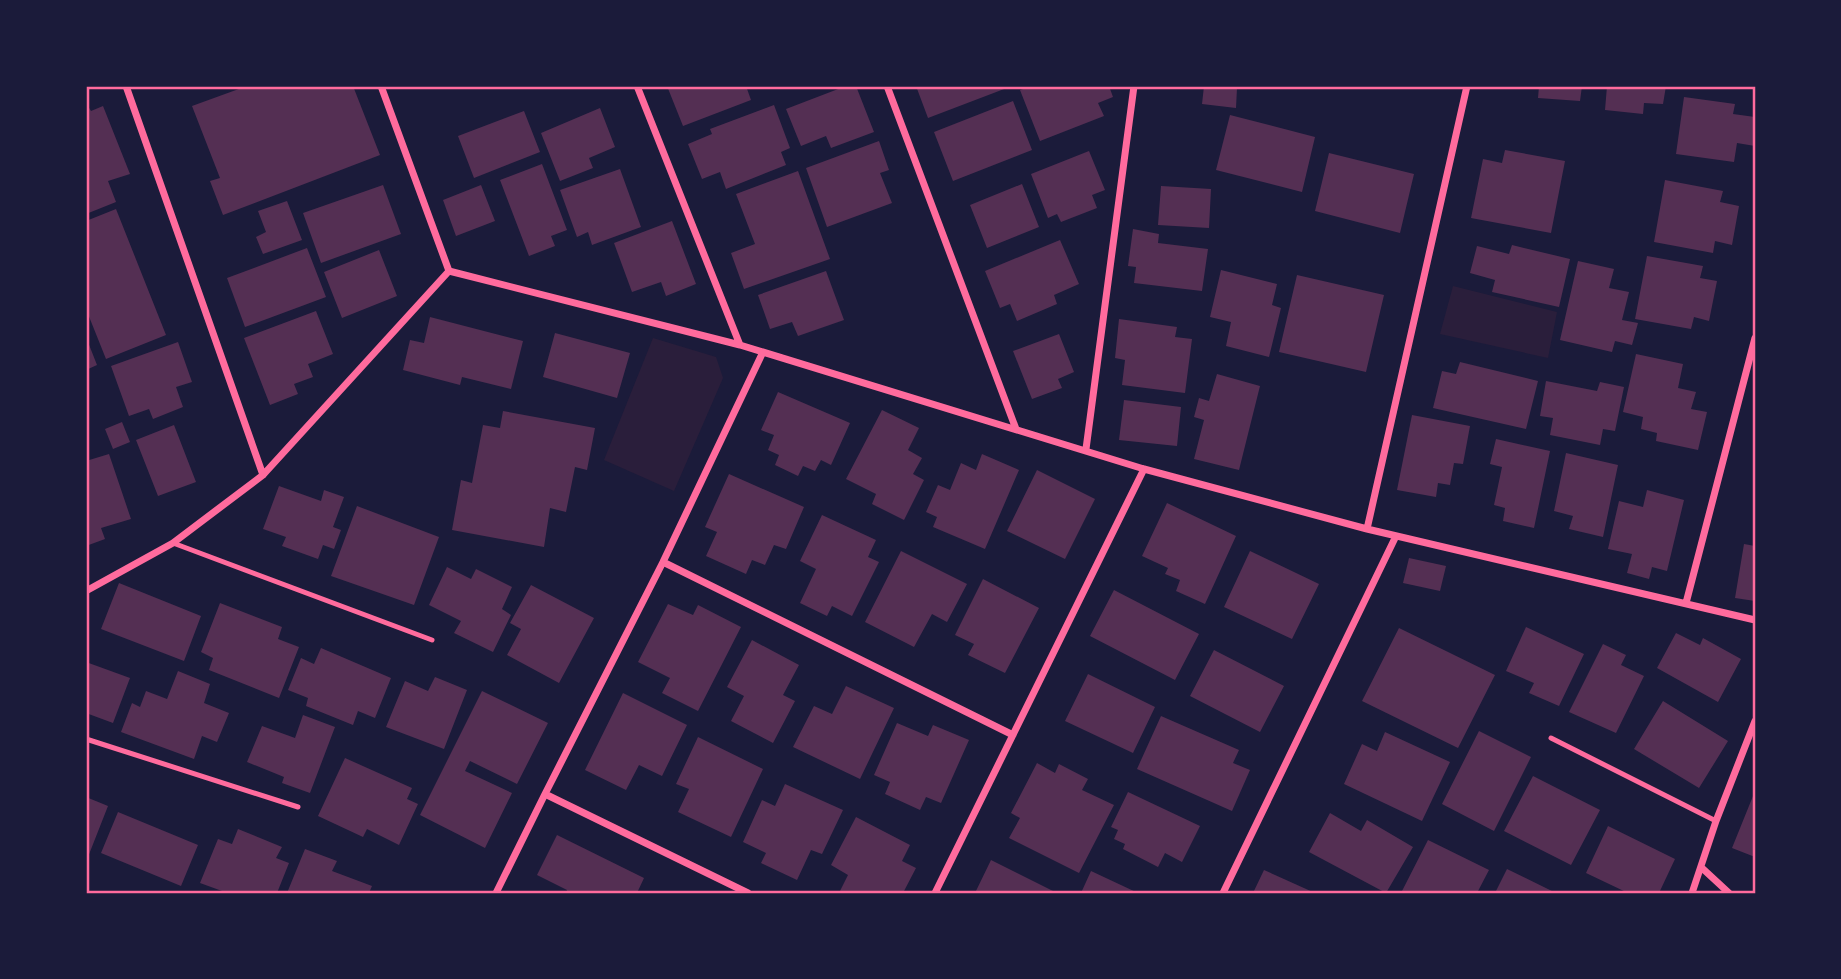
<svg xmlns="http://www.w3.org/2000/svg" width="1841" height="979" viewBox="0 0 1841 979" font-family="Spectral,serif">
  <rect width="100%" height="100%" fill="#1b1b3a"/>
  <!-- green -->
  <path fill="#2a1e3b" d="M1453,286L1557,312L1548,358L1440,334Z
    M653,338L716,357L723,378L674,491L604,460Z"/>
  <!-- building -->
  <path fill="#542f53" d="M247,86H353L380,155L223,215L210,181L220,178L192,106Z
    M667,86H746L751,100L683,126Z
    M846,86H856L874,132L831,148L826,136L801,146L786,109Z
    M916,86H1012L928,118Z
    M1032,86H1109L1113,97L1098,103L1104,116L1040,141L1020,90Z
    M1204,86L1237,88L1236,108L1202,104Z
    M1539,86H1582L1580,101L1538,98Z
    M1607,86H1666L1663,104L1644,103L1643,114L1605,110Z
    M1684,97L1735,104L1733,114L1755,117V146L1737,143L1734,162L1676,154Z
    M1013,101L1032,150L953,181L934,132Z
    M86,103L91,111L103,106L130,174L108,181L116,202L86,214Z
    M774,105L790,148L781,152L786,165L726,189L720,172L702,179L688,144L712,134L710,129Z
    M600,108L615,147L589,158L593,168L560,181L541,133Z
    M524,111L540,152L474,178L458,136Z
    M1230,115L1315,137L1302,192L1216,170Z
    M879,141L889,170L880,173L892,203L827,227L806,168Z
    M1505,150L1565,161L1551,233L1471,218L1483,159L1502,163Z
    M1089,151L1105,190L1092,195L1097,208L1061,222L1057,214L1048,218L1031,174Z
    M1329,153L1414,174L1400,233L1315,211Z
    M542,164L567,230L551,236L555,246L529,256L500,180Z
    M620,169L641,227L592,245L588,232L577,237L560,190Z
    M798,171L830,259L744,289L731,253L755,244L736,194Z
    M1665,180L1723,191L1720,202L1739,206L1732,245L1715,241L1713,253L1654,242Z
    M1022,184L1039,227L987,248L970,205Z
    M383,185L401,234L321,263L303,213Z
    M481,185L495,221L456,236L443,200Z
    M1161,186L1211,189L1209,228L1158,225Z
    M287,201L302,240L263,254L256,237L266,232L258,211Z
    M116,209L166,335L106,359L86,309V221Z
    M672,221L696,284L666,296L661,282L632,292L614,243Z
    M1133,229L1159,234L1158,243L1208,249L1202,291L1134,283L1136,267L1128,266Z
    M1060,240L1079,284L1054,295L1057,304L1017,321L1010,304L1000,308L985,271Z
    M1512,245L1570,259L1559,307L1492,292L1495,280L1470,273L1477,246L1509,254Z
    M307,248L326,297L245,327L227,278Z
    M379,250L397,296L342,318L324,272Z
    M1647,256L1703,266L1700,278L1717,281L1709,321L1694,317L1691,329L1635,319Z
    M1578,261L1614,269L1609,288L1629,292L1622,320L1638,323L1632,345L1615,341L1612,352L1560,340Z
    M1221,270L1277,284L1272,305L1281,308L1269,357L1226,346L1231,322L1210,317Z
    M826,271L844,320L798,336L792,322L770,329L758,295Z
    M1297,275L1384,295L1366,372L1279,352Z
    M316,311L333,354L308,364L313,377L294,384L298,394L270,405L244,338Z
    M430,317L523,341L511,389L462,377L460,385L403,370L410,340L424,343Z
    M1119,319L1177,327L1175,337L1192,339L1185,393L1122,385L1125,360L1115,358Z
    M555,333L630,353L617,398L543,377Z
    M1059,334L1074,372L1058,379L1062,388L1032,399L1013,351Z
    M86,337L97,365L86,370Z
    M178,342L192,382L176,387L183,407L153,419L149,409L129,416L111,366Z
    M1636,354L1683,364L1678,388L1696,392L1691,409L1707,412L1698,450L1656,441L1657,433L1641,429L1643,417L1623,412Z
    M1460,362L1538,381L1526,429L1433,408L1442,371L1456,374Z
    M1217,374L1260,386L1239,470L1194,459L1204,420L1194,417L1199,398L1209,401Z
    M1546,381L1597,391L1600,382L1624,387L1615,431L1603,429L1600,445L1550,435L1553,418L1540,416Z
    M778,392L850,423L831,465L821,460L815,471L803,466L798,476L775,465L779,455L768,450L774,435L761,430Z
    M1124,400L1181,407L1177,446L1119,440Z
    M882,410L919,428L908,450L922,458L913,474L924,480L904,520L872,504L876,494L846,479Z
    M503,411L595,428L587,470L575,467L566,512L550,508L544,547L452,530L461,480L472,483L483,425L500,428Z
    M1412,415L1470,426L1463,464L1454,463L1450,485L1438,483L1436,497L1397,490Z
    M122,422L130,442L113,449L105,429Z
    M174,425L196,482L158,496L136,440Z
    M1496,439L1550,451L1534,528L1503,521L1505,508L1494,505L1502,467L1490,464Z
    M1566,453L1618,465L1603,537L1569,529L1573,516L1554,511Z
    M109,454L131,519L101,528L105,539L86,546V461Z
    M982,454L1019,470L985,549L933,527L937,517L926,512L938,485L950,490L961,463L976,470Z
    M1037,470L1095,499L1065,559L1007,531Z
    M729,474L804,507L786,549L774,545L765,565L752,560L746,574L706,556L717,532L705,527Z
    M279,486L321,501L324,490L344,497L333,527L341,530L334,549L323,545L318,559L282,546L286,537L263,529Z
    M1647,490L1684,500L1667,571L1652,567L1649,579L1627,573L1632,554L1608,549L1619,501L1643,507Z
    M1167,503L1236,536L1205,604L1176,591L1180,580L1165,574L1168,568L1142,556Z
    M357,506L439,537L414,605L331,576Z
    M822,515L876,540L868,557L879,562L852,616L832,606L827,616L800,603L816,569L800,561Z
    M1744,544L1755,546V601L1735,598Z
    M901,551L967,584L947,622L932,614L914,647L865,622Z
    M1250,551L1319,584L1292,639L1224,607Z
    M1409,558L1446,566L1440,591L1403,583Z
    M447,567L471,579L476,569L512,587L502,609L511,615L493,652L454,633L461,621L429,605Z
    M983,579L1039,608L1005,673L968,655L974,644L955,635Z
    M119,583L201,616L184,661L101,629Z
    M531,585L594,618L559,683L507,655L521,629L510,623Z
    M1114,590L1199,634L1175,680L1090,636Z
    M220,603L282,627L278,639L299,647L279,698L209,670L213,658L201,652Z
    M668,604L693,615L698,605L741,627L698,711L662,693L670,678L638,662Z
    M1526,627L1584,654L1559,706L1529,693L1534,683L1506,671Z
    M1399,628L1495,675L1458,748L1362,701Z
    M1676,633L1700,645L1703,638L1741,659L1718,702L1657,668Z
    M752,640L799,665L783,695L795,701L773,743L731,721L744,696L727,687Z
    M1603,644L1626,655L1621,665L1644,676L1616,733L1569,712Z
    M321,648L391,678L375,718L358,711L353,725L306,706L308,698L288,690L301,658L314,664Z
    M1214,650L1284,686L1260,732L1190,696Z
    M86,662L130,678L113,723L86,713L89,702L86,701Z
    M178,671L210,684L204,703L229,713L217,742L202,736L194,759L121,732L132,703L140,707L146,691L167,699Z
    M1088,674L1155,707L1133,753L1065,721Z
    M435,677L467,690L444,749L386,727L405,681L428,691Z
    M846,686L894,708L860,779L793,747L814,706L832,714Z
    M482,691L548,723L517,784L470,761L465,771L512,793L485,848L420,815Z
    M623,693L687,725L662,776L639,765L626,790L585,770Z
    M1663,701L1728,741L1699,788L1634,749Z
    M303,715L335,727L310,793L282,783L284,777L247,762L262,726L295,738Z
    M1161,716L1239,750L1233,763L1250,770L1232,811L1137,769Z
    M897,723L928,736L933,725L969,740L941,803L926,797L920,810L885,794L890,782L874,775Z
    M1479,731L1531,757L1494,831L1442,804Z
    M1385,732L1450,762L1422,821L1344,784L1362,744L1377,751Z
    M698,737L763,769L731,837L678,812L689,789L676,784Z
    M345,758L412,788L407,799L418,804L399,845L367,829L363,837L318,816Z
    M1037,763L1055,773L1059,764L1088,779L1082,790L1114,805L1079,873L1009,838L1020,818L1011,813Z
    M1533,776L1600,810L1571,865L1504,831Z
    M785,784L843,810L822,854L811,850L797,880L761,863L766,853L743,842L762,800L775,806Z
    M1128,792L1200,826L1182,862L1165,853L1158,867L1123,849L1125,844L1114,839L1118,830L1111,827Z
    M1753,796L1755,797V857L1732,848Z
    M86,797L108,806L86,862Z
    M118,812L198,845L181,886L101,853Z
    M1330,813L1361,831L1367,820L1413,847L1386,893L1309,852Z
    M856,817L910,845L902,861L916,868L903,893H839L848,875L831,865Z
    M1608,826L1675,859L1659,893H1628L1586,873Z
    M238,829L282,847L276,858L289,863L277,893H221L222,891L200,883L218,839L232,844Z
    M557,835L644,878L637,893H566L567,890L537,875Z
    M1428,840L1489,870L1477,893H1401Z
    M305,849L337,861L332,871L372,886L369,893H287Z
    M991,860L1057,893H975Z
    M1507,869L1556,893H1495Z
    M1264,870L1315,893H1253Z
    M1091,871L1138,893H1081Z"/>
  <g fill="none" stroke-linecap="round" stroke-linejoin="round">
    <!-- service -->
    <path stroke="#ff6b9d" stroke-width="5" d="M173,543L432,640
      M1551,738L1716,821
      M86,739L298,807"/>
    <!-- minor -->
    <path stroke="#ff6b9d" stroke-width="7" d="M126,86L263,475
      M381,86L449,271
      M637,86L740,345
      M887,86L1016,429
      M1086,449L1134,86
      M1367,529L1467,86
      M663,562L1013,735
      M86,591L173,543L263,475L449,271L740,345L1144,469L1367,529L1755,620
      M1686,603L1755,338
      M1702,868L1729,893
      M496,893L545,794
      M748,893L545,794L663,562L762,354
      M935,893L1144,469
      M1223,893L1396,536
      M1692,893L1716,821L1755,721"/>
  </g>
  <!-- border -->
  <rect width="1841" height="979" fill="none" stroke="#1b1b3a" stroke-width="175"/>
  <rect x="88" y="88" width="1666" height="804" fill="none" stroke="#ff6b9d" stroke-width="2.5"/>
</svg>
